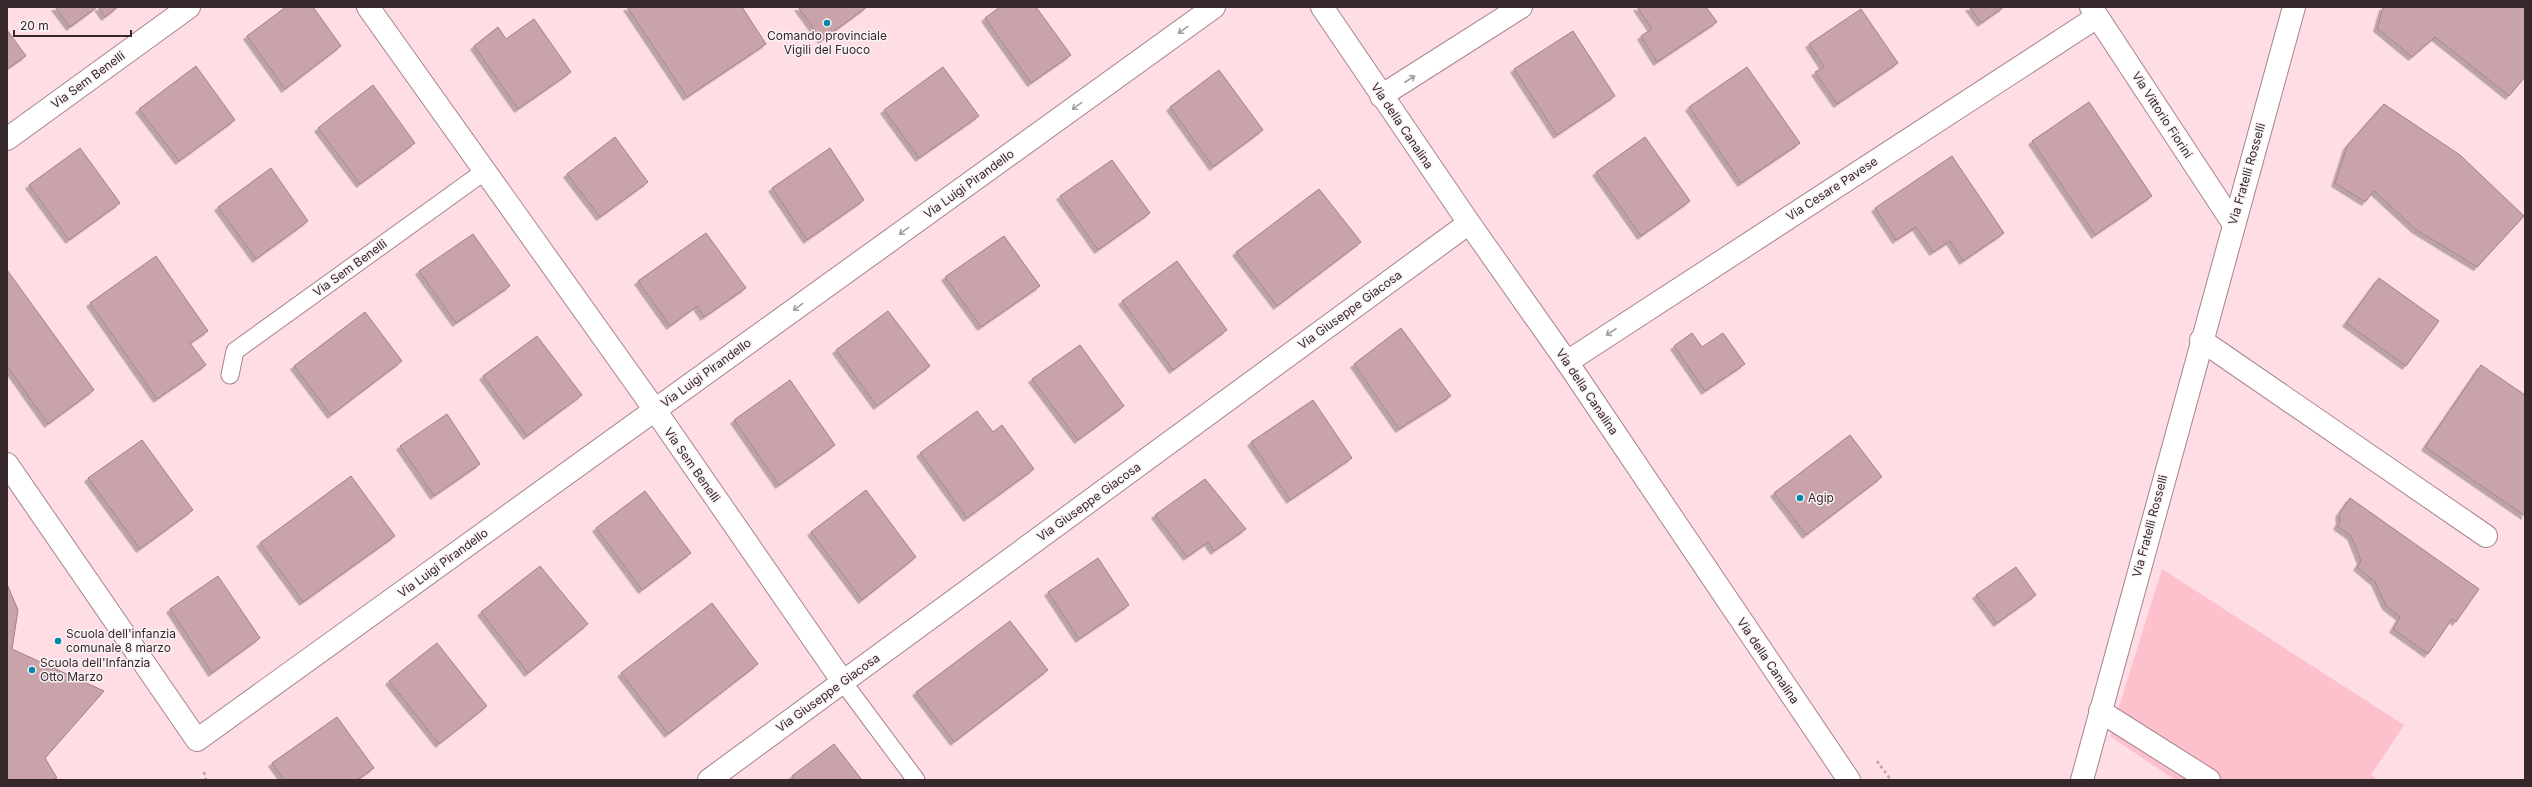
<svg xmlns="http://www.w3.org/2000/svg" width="2532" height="787" viewBox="0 0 2532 787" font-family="Inter,sans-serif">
  <defs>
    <filter id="shadow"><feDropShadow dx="-3.5" dy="3.5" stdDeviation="0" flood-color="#0004"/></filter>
  </defs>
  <rect width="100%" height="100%" fill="#fedee4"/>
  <!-- green -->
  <path fill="#fdc0cd" d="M2162,569L2404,725L2371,775L2379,780H2175L2110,736Z"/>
  <!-- building -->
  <path fill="#c8a3aa" stroke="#a37f86" filter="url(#shadow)" d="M55,7H97L70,27Z
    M98,7H118L105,17Z
    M286,7H313L341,46L285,89L247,36Z
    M627,7H742L766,44L687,97Z
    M798,7H867L822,40Z
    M1000,7H1036L1071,55L1031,83L985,18Z
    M1637,7H1706L1717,22L1657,62L1641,36L1652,29Z
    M1969,7H2004L1981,23Z
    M2383,7H2525V77L2509,96L2435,37L2412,57L2377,28Z
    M1861,9L1898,63L1837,104L1815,72L1824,67L1809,44Z
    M534,19L571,72L518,109L474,46L498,27L506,39Z
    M7,30L26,56L7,69Z
    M1573,31L1615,96L1557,135L1514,69Z
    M196,66L235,120L179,161L139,109Z
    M943,67L979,116L919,158L884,110Z
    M1747,67L1800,143L1741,183L1689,107Z
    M1219,70L1263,130L1213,167L1170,107Z
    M373,85L415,143L360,184L318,128Z
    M2089,102L2152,196L2095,235L2032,141Z
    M2384,104L2460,155L2524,216L2477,267L2415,229L2374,191L2365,202L2335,183L2347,146Z
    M615,137L648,182L600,217L567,174Z
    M1645,137L1690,201L1641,236L1596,172Z
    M80,148L120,203L69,240L29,185Z
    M830,148L864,200L807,240L772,188Z
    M1952,156L2004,233L1963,261L1950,241L1933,252L1916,227L1896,240L1875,208Z
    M1112,160L1150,213L1098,250L1060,196Z
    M271,168L308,221L256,259L218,207Z
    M1319,189L1361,242L1277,306L1236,252Z
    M706,233L746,288L704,317L697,306L670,326L638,281Z
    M473,234L510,286L456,323L419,271Z
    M1004,236L1040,286L981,327L945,277Z
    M156,256L208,331L190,343L206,365L157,399L90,303Z
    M1177,261L1227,330L1173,370L1122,301Z
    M7,270L94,390L48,424L7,366Z
    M2379,278L2439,321L2406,366L2346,323Z
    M888,311L930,366L877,406L836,350Z
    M365,312L402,361L331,415L294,366Z
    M1401,328L1451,396L1399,429L1354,364Z
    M1692,333L1702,347L1723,333L1745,364L1705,391L1674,346Z
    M537,336L582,395L527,436L483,376Z
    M1080,345L1124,406L1078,440L1032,379Z
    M2481,365L2525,395V516L2425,447Z
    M790,380L835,445L779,485L734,420Z
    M1313,400L1352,458L1290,500L1251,442Z
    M977,411L993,432L1002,425L1034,469L967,518L920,453Z
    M447,414L480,464L434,496L400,446Z
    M1850,435L1882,477L1806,535L1774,493Z
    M142,440L193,510L140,549L88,478Z
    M351,476L395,536L303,602L260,543Z
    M1205,479L1246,529L1214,551L1208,542L1187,557L1155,515Z
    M866,490L916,557L862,600L811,532Z
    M645,491L691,553L642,590L596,528Z
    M2350,498L2479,589L2456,622L2452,619L2428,654L2393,629L2400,617L2386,606L2375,582L2357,567L2361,561L2351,536L2337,526L2340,521L2339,514Z
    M1098,558L1129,605L1079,639L1048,592Z
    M540,566L588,624L528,673L481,612Z
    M2016,567L2036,595L1997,623L1976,595Z
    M218,576L260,638L212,673L170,609Z
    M7,584L18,610L12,649L104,691L45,758L57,778L50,780H7Z
    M712,603L758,664L668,734L621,673Z
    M1010,621L1048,670L954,742L916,692Z
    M437,643L487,706L439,744L389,681Z
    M337,717L374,768L357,780H284L272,763Z
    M834,744L862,780H794L792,776Z"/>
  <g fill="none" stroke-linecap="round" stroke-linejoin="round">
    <defs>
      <path id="lane" d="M230,375L235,351L485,171
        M843,682L916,780"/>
      <path id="street" d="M368,7L655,410L843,682
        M2091,7L2233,223
        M1381,96L1521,7
        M7,139L189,7
        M2201,340L2486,536
        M1567,362L2097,17
        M7,464L197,740L1214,7
        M2100,711L2209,780
        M709,780L1469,223"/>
      <path id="secondary" d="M1322,7L1469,223L1567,362L1849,780
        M2082,780L2294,7"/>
    </defs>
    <!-- lane casing -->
    <use href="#lane" stroke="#a7838a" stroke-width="19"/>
    <!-- street casing -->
    <use href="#street" stroke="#a7838a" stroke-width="24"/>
    <!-- secondary casing -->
    <use href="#secondary" stroke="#a7838a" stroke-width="24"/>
    <!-- path -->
    <path stroke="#bca2a7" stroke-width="2.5" stroke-dasharray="3 3" stroke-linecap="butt" d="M1877,761L1891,780
      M204,772L206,780"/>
    <!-- lane -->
    <use href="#lane" stroke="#fff" stroke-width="17"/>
    <!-- street -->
    <use href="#street" stroke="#fff" stroke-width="22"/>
    <!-- secondary -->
    <use href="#secondary" stroke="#fff" stroke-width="22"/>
  </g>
  <!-- one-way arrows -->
  <defs><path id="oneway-shaft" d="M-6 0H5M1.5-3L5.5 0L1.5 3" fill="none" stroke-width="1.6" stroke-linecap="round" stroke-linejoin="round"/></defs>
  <g stroke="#a49e9f">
    <use href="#oneway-shaft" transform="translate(1183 30) rotate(144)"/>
    <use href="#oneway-shaft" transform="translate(1410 79) rotate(-33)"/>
    <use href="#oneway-shaft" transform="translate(1077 106) rotate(144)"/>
    <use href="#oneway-shaft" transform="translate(904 231) rotate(144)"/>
    <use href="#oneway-shaft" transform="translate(798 307) rotate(144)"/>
    <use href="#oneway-shaft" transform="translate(1611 332) rotate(147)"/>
  </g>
  <!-- markers -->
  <g fill="#0088a9" stroke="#faf2f4" stroke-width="1.5">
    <circle cx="827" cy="23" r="4"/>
    <circle cx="1800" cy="498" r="4"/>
    <circle cx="58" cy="641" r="4"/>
    <circle cx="32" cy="670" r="4"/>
  </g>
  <g text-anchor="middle" stroke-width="3" stroke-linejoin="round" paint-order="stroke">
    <!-- poi labels -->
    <g font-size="12" fill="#35272a" stroke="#faf2f4" text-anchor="start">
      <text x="827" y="40" text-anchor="middle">Comando provinciale<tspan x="827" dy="14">Vigili del Fuoco</tspan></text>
      <text x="1808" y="502">Agip</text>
      <text x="66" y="638">Scuola dell'infanzia<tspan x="66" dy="14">comunale 8 marzo</tspan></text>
      <text x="40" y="667">Scuola dell'Infanzia<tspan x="40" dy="14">Otto Marzo</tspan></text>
    </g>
    <!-- street labels -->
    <g font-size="12" fill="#35272a" stroke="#faf2f4">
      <text transform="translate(88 80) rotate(-36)" y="4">Via Sem Benelli</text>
      <text transform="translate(2162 115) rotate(57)" y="4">Via Vittorio Fiorini</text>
      <text transform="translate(1402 126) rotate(56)" y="4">Via della Canalina</text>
      <text transform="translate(2247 174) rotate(-74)" y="4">Via Fratelli Rosselli</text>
      <text transform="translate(969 184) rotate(-36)" y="4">Via Luigi Pirandello</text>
      <text transform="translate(1832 189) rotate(-33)" y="4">Via Cesare Pavese</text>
      <text transform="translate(350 268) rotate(-36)" y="4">Via Sem Benelli</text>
      <text transform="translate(1350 310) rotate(-36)" y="4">Via Giuseppe Giacosa</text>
      <text transform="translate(706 373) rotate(-36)" y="4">Via Luigi Pirandello</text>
      <text transform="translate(1587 392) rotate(56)" y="4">Via della Canalina</text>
      <text transform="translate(692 465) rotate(55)" y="4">Via Sem Benelli</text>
      <text transform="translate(1089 502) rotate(-36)" y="4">Via Giuseppe Giacosa</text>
      <text transform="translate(2150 526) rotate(-75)" y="4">Via Fratelli Rosselli</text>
      <text transform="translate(443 563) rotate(-36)" y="4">Via Luigi Pirandello</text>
      <text transform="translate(1768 661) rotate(56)" y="4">Via della Canalina</text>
      <text transform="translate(828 693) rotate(-36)" y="4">Via Giuseppe Giacosa</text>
    </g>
  </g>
  <!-- border -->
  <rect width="2532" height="787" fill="none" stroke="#35272a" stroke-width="16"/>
  <!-- scale -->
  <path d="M14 30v6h117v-6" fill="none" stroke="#35272a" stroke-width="2"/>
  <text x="20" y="30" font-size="12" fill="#35272a" stroke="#faf2f4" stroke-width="3" paint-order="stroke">20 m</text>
</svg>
